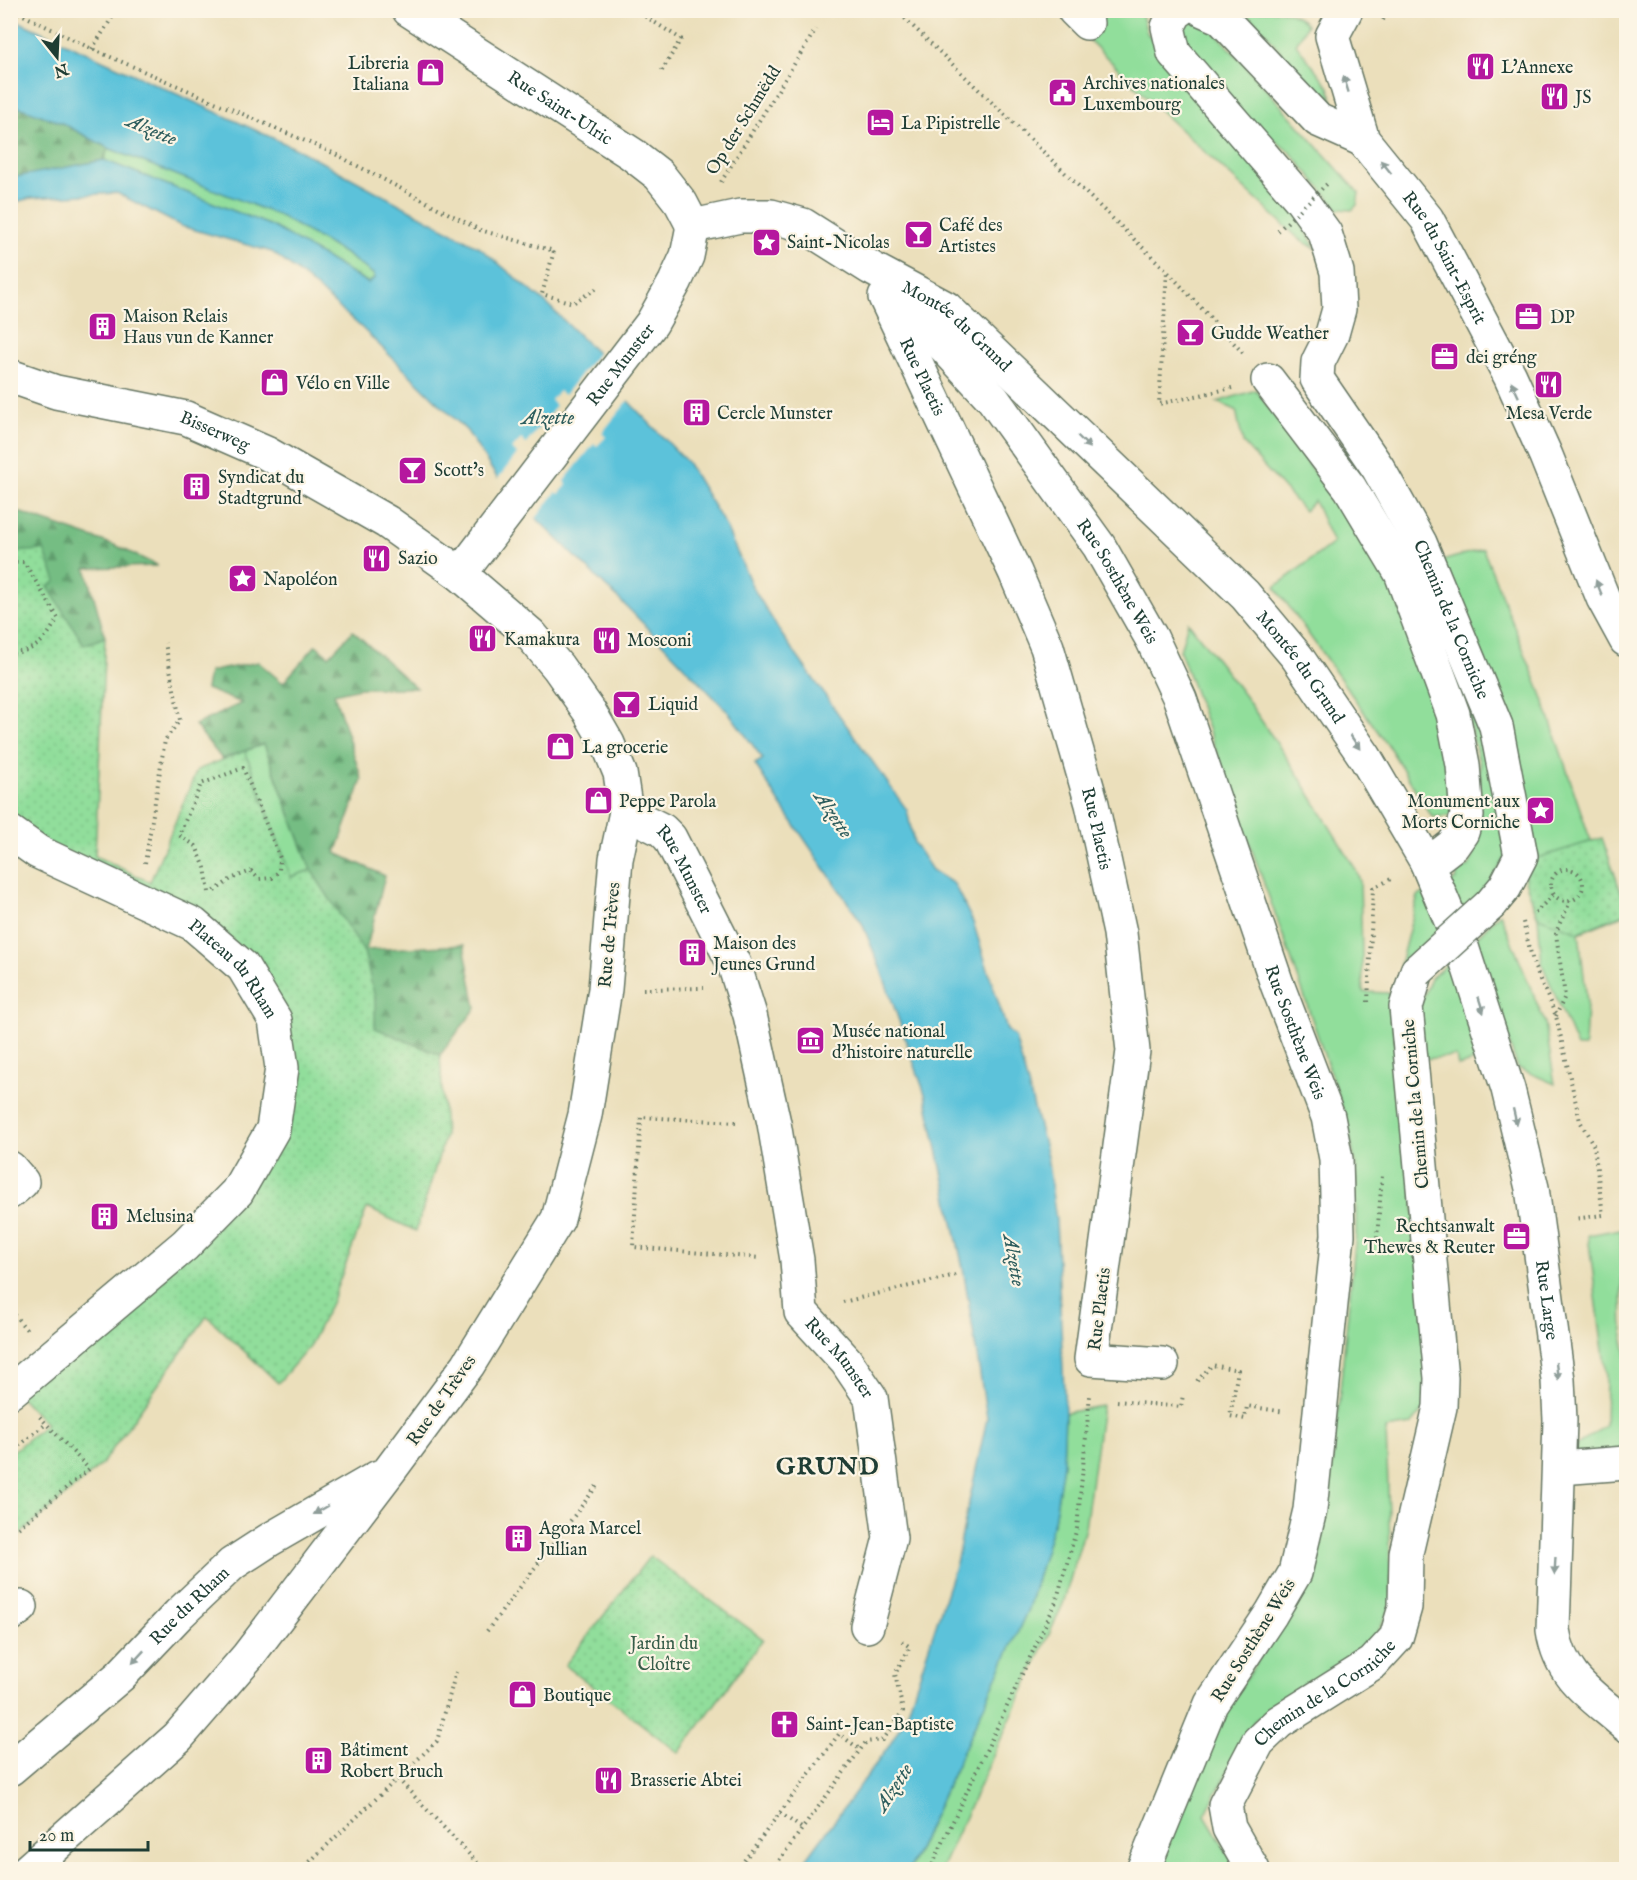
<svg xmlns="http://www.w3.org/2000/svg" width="1637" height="1880" viewBox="0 0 1637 1880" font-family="'IM FELL English',serif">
  <defs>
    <pattern id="forest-firs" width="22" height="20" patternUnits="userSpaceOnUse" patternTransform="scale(1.5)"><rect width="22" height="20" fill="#74bd83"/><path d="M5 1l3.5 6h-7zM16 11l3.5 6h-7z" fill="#5f9b6c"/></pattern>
    <pattern id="park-dots" width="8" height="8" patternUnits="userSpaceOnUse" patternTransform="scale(1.5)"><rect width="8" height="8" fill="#91de9b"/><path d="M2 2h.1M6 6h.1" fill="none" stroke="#7dbf86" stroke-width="1.8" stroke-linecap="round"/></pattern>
  </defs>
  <rect width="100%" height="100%" fill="#fcf5e5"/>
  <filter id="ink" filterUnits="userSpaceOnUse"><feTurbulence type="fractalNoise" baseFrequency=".0167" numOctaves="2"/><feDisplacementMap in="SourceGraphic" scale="12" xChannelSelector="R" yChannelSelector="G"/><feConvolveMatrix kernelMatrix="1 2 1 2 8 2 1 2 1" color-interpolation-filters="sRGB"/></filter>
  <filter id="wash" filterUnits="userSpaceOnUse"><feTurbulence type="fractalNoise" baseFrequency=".008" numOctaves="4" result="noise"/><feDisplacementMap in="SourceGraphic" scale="24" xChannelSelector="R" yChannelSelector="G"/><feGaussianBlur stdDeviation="1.35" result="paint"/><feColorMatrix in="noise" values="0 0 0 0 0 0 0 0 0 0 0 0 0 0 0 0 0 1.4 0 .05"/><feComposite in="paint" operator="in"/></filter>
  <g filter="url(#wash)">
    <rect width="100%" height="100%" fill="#ebdfbb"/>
    <!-- grass -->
    <path fill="#91de9b" stroke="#588e68" stroke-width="1.5" d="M1104,11H1144L1142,15L1147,33L1192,90L1292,207L1316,249L1298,238L1166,116L1083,34L1103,15Z
      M1248,11C1270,11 1292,6 1307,25L1296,44L1329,87L1334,108L1327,111L1266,33L1250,18Z
      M1194,19L1208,24L1359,193L1357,205L1352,210L1338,209L1291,153L1247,119L1182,44L1184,22Z
      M108,148L278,215L344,253L373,274L375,278L369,283L272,226L104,160Z
      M1256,390L1389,579L1440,717L1454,816L1432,817L1391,750L1275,587L1333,543L1314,501L1304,511L1243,443L1236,410L1217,402Z
      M1483,549L1542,696L1588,833L1623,915L1579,933L1587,1002L1585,1047H1577L1542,964L1538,917L1533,904L1529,882L1442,561Z
      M1188,622L1244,695L1297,773L1355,868L1360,881L1363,992L1389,993L1410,1161L1431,1400L1411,1425L1386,1429L1392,1605L1368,1649L1254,1721L1205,1815L1237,1869L1157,1870L1179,1814L1231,1701L1311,1580L1328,1508L1356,1234V1168L1347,1122L1295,969L1180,651Z
      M1476,708L1509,852L1482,896L1400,964L1418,896L1457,879L1456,873L1469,866L1479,839L1480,765L1467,716L1470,710Z
      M264,744L311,870L291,877L245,751Z
      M1500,913L1545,1023L1555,1084L1518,1068L1473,941Z
      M1453,959L1485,1058L1458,1066L1456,1056L1424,1059L1419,1008L1431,978Z
      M1621,1229L1623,1341L1626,1353V1452L1571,1456V1449L1605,1426L1606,1374L1588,1235Z
      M1102,1406L1085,1528L1063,1604L941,1869L909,1870L1028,1609L1054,1521L1063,1464L1065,1413Z"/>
    <!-- forest -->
    <path fill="url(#forest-firs)" stroke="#4a7d5c" stroke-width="1.5" d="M10,104L62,123L108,148L104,160L11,178Z
      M10,509L117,546L158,566L86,568L105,637L84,645L47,587L44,551L11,552Z
      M353,631L416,688H359L334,694L362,780L336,853L385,876L366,950L464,945L476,1008L440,1055L375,1028V998L364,952L311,870L264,744L222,759L195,725L242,703L206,689L209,672L258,662L283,683L316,645L329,656Z"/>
    <!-- park -->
    <path fill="url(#park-dots)" stroke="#588e68" stroke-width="1.5" d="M44,550L56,581L48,587L84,645L105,637L95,856L150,882L197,770L245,751L291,877L311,870L364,952L375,998V1028L440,1055L445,1136L416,1231L367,1208L331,1303L309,1347L278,1383L207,1316L101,1465L11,1542V1453L46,1424L13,1389L237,1192L282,1068L243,967L11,832V552Z
      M1602,838L1626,906V913L1579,932L1538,917L1524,878L1534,859Z
      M650,1556L763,1639L679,1753L565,1665Z"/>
    <!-- water -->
    <path fill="#5cc2da" stroke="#3e8087" stroke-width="1.5" d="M11,18L301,151L479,247L547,304L597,353L628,401L687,462L725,525L753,588L782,635L907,810L914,843L932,870L954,884L973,922L1007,1030L1015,1037L1047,1156L1056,1220L1065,1413L1063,1464L1054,1521L1028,1609L909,1869H799L889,1746L908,1711L956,1563L987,1418L963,1268L925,1094L881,970L862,923L779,802L755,764L763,759L730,714L632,612L536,518L498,479L467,431L362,328L303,276L272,252L181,226L117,193L31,198L11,203L10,178L104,160L272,226L368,283L375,278L373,274L344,253L278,215L108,148L62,123L11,104Z"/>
    <!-- pier -->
    <path fill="#ebdfbb" d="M599,351L630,398L602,433L606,437L597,446L594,444L564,481L567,485L559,494L556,492L534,521L496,481L517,454L512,449L521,439L526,444L556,406L551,400L559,391L564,395Z"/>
  </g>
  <g filter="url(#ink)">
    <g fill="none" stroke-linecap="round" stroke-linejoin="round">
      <defs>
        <g id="minor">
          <path id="s1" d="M409,10L632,154L659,175L681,203L693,226"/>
          <path d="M1074,10L1087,23"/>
          <path id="s2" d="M1180,10L1176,12L1168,27L1174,53L1301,200L1325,233L1337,272L1339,309L1332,334L1318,362L1317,379L1378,468L1420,543L1496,726L1521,856L1505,887L1491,904"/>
          <path d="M1203,10L1221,18L1318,120L1363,140"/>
          <path id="s3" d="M1346,10L1332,36L1363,140L1427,219L1470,300L1510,376L1546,456L1603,598L1626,640"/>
          <path id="s4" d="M693,226L740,216H771L803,225L871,268L946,308L1245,595L1297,657L1365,757L1426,861L1463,950L1508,1089L1532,1188L1558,1380L1560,1420L1553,1630C1560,1678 1592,1695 1626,1725"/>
          <path id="s5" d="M889,287L993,399L1099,546L1152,639L1180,699L1277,984L1328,1117L1336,1159L1338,1235L1310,1510L1295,1573L1271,1614L1211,1704L1143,1870"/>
          <path id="s6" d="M885,297L1015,572L1047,647L1092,804L1120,933L1133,1051L1091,1359L1162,1364"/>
          <path id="s7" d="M10,376L56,392L186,418L266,453L387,522L460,574L531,635L558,667L589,711L608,744L620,773L626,812L616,859L605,989L585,1115L558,1219L468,1365L390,1470L248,1656L178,1737L28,1870"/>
          <path d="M1268,380L1350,488L1401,573L1453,714L1463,765L1467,816L1462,832L1453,845L1440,855L1426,861"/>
          <path id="s8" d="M460,574L652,323L675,282L687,256L693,226"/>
          <path id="s9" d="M626,812L662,830L670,838L734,964L750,1015L774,1123L797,1260L801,1312L846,1361L871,1398L890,1538L867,1626"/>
          <path id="s10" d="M10,832L38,852L193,924L243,967L275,1020L282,1068L273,1129L237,1192L185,1245L10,1392"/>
          <path d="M10,1168L22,1182L10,1192"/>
          <path d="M1560,1468L1626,1463"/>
          <path d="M10,1615L21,1607"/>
          <path id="s11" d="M10,1769L120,1676L179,1614L232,1564L269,1540L378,1477"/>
          <path id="s12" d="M1253,1870L1229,1828L1225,1805L1258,1742L1279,1722L1373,1663L1396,1638L1405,1607L1406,1553L1440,1407L1441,1378L1406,1007L1417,971"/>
        </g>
      </defs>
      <!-- minor casing -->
      <use href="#minor" stroke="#667663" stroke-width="36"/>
      <!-- path -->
      <path stroke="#667663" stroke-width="4" stroke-dasharray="1.5 4.5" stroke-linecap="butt" d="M13,10L92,49L333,153L480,230L554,251L542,294L573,303L599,287
        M635,10L681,39L660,74
        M896,10L1167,271
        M1383,20L1389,10
        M92,49L117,10
        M721,182L816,29
        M1232,388L1159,404L1167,271L1243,353
        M10,562H24L58,618C45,640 38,651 10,653
        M145,863L165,740L180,720L165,643
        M1551 885a16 16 0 1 1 32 0a16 16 0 1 1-32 0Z
        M209,892L205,868L196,846L179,835L201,784L243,768L280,858L279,871L272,878L259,879L251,871L231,879L212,893
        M1535,913L1554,894
        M1523,922L1534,966L1556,1016L1580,1121L1594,1146L1603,1215L1574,1219
        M643,989L704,988
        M1368,1002L1373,888L1393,878
        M1556,1016L1565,996L1556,934C1559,922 1566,913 1570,901
        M736,1122L641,1117L633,1247L760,1258
        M1377,1238L1382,1176
        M843,1302L956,1275
        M10,1310L27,1330
        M1197,1381L1212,1365L1238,1370L1230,1416L1245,1419L1247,1406L1285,1412
        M1117,1401L1181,1407L1183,1395
        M10,1453L46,1424
        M10,1530L12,1533L89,1469L39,1416
        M487,1631L599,1483
        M398,1779L484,1870
        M780,1813L803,1829
        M301,1870L437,1741L456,1672
        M737,1870L839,1734L861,1750
        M772,1870L866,1742L882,1740L903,1711L895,1674L910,1647L899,1639
        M930,1870L1056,1602L1077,1528L1090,1395"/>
      <!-- minor -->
      <use href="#minor" stroke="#fff" stroke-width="33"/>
      <defs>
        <path id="minor-bridge" d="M1417,971L1491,904"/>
      </defs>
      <!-- minor-bridge casing -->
      <use href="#minor-bridge" stroke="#667663" stroke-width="36" stroke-linecap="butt"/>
      <!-- path-bridge -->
      <path stroke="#667663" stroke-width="4" stroke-dasharray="1.5 4.5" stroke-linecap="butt" d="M1278,231L1329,182"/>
      <!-- minor-bridge -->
      <use href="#minor-bridge" stroke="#fff" stroke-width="33"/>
    </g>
    <!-- one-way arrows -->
    <defs><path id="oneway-solid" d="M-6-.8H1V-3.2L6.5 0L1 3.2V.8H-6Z" transform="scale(1.5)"/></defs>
    <g fill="#8f9e9a">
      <use href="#oneway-solid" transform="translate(1346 84) rotate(-107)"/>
      <use href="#oneway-solid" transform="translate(1386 167) rotate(-129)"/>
      <use href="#oneway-solid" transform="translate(1515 389) rotate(-115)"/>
      <use href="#oneway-solid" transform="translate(1084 442) rotate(44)"/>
      <use href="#oneway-solid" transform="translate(1599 588) rotate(-112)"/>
      <use href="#oneway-solid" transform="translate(1355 742) rotate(56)"/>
      <use href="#oneway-solid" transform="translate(1481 1005) rotate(72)"/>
      <use href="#oneway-solid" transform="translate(1515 1117) rotate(77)"/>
      <use href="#oneway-solid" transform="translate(1557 1371) rotate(83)"/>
      <use href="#oneway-solid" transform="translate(321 1510) rotate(150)"/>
      <use href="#oneway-solid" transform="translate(1555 1566) rotate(93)"/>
      <use href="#oneway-solid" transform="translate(138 1657) rotate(133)"/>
    </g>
  </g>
  <!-- icons -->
  <defs>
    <symbol id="restaurant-square" viewBox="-11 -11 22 22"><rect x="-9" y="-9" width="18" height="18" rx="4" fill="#b5179e" stroke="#fcf5e5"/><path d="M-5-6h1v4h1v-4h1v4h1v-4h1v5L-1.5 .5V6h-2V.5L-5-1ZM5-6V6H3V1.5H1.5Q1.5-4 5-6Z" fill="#fff"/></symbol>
    <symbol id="shop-square" viewBox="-11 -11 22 22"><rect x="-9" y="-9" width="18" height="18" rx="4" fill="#b5179e" stroke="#fcf5e5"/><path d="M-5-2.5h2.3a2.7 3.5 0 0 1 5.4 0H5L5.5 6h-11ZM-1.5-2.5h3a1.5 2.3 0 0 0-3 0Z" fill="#fff"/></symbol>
    <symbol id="civic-square" viewBox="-11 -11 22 22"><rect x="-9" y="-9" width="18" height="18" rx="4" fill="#b5179e" stroke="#fcf5e5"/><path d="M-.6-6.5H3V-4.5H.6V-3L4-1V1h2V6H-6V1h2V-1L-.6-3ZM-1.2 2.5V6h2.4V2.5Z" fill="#fff"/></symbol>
    <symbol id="hotel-square" viewBox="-11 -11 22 22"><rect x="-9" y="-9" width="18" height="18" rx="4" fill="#b5179e" stroke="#fcf5e5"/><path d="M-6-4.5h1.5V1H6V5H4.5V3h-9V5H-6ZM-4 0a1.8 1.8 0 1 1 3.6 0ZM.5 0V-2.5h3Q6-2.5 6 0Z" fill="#fff"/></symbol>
    <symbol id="bar-square" viewBox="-11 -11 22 22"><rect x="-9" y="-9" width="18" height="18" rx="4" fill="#b5179e" stroke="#fcf5e5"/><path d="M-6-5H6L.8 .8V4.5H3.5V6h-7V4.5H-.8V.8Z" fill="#fff"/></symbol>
    <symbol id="sight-square" viewBox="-11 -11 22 22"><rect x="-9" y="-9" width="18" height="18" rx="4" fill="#b5179e" stroke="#fcf5e5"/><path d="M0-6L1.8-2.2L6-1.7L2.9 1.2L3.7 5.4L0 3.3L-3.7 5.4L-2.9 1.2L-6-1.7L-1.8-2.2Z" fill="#fff"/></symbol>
    <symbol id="office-square" viewBox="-11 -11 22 22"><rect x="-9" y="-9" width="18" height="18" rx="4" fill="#b5179e" stroke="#fcf5e5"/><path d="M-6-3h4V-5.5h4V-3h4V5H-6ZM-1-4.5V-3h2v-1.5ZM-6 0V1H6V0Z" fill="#fff"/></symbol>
    <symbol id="building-square" viewBox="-11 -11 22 22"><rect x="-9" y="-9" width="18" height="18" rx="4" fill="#b5179e" stroke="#fcf5e5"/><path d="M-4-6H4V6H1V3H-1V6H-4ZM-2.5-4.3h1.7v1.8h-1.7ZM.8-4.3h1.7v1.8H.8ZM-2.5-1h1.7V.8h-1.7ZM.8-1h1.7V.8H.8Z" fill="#fff"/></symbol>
    <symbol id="museum-square" viewBox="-11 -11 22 22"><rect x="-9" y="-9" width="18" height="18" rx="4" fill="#b5179e" stroke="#fcf5e5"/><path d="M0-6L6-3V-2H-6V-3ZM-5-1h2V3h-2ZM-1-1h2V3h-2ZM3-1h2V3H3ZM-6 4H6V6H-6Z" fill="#fff"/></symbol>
    <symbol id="church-square" viewBox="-11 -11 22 22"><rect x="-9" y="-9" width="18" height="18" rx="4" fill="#b5179e" stroke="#fcf5e5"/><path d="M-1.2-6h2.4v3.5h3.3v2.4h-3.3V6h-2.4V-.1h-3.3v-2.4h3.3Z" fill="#fff"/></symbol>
  </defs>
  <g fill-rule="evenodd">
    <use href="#restaurant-square" x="1464" y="50" width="33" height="33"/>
    <use href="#shop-square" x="414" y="56" width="33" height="33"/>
    <use href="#civic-square" x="1046" y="76" width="33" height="33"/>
    <use href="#restaurant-square" x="1538" y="80" width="33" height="33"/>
    <use href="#hotel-square" x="864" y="106" width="33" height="33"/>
    <use href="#bar-square" x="902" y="218" width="33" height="33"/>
    <use href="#sight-square" x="750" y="226" width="33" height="33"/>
    <use href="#office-square" x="1512" y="300" width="33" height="33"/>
    <use href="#building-square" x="86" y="310" width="33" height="33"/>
    <use href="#bar-square" x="1174" y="316" width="33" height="33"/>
    <use href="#office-square" x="1428" y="340" width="33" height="33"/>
    <use href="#shop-square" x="258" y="366" width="33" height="33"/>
    <use href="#restaurant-square" x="1532" y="368" width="33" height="33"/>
    <use href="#building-square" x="680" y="396" width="33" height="33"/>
    <use href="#bar-square" x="396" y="454" width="33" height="33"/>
    <use href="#building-square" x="180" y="470" width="33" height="33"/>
    <use href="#restaurant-square" x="360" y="542" width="33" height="33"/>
    <use href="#sight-square" x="226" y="562" width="33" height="33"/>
    <use href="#restaurant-square" x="466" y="622" width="33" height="33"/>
    <use href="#restaurant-square" x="590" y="624" width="33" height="33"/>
    <use href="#bar-square" x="610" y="688" width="33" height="33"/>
    <use href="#shop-square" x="544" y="730" width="33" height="33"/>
    <use href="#shop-square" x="582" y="784" width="33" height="33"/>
    <use href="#sight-square" x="1524" y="794" width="33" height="33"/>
    <use href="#building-square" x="676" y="936" width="33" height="33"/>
    <use href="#museum-square" x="794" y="1024" width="33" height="33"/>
    <use href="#building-square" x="88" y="1200" width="33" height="33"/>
    <use href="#office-square" x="1500" y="1220" width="33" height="33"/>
    <use href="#building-square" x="502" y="1522" width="33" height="33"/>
    <use href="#shop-square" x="506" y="1678" width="33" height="33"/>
    <use href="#church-square" x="768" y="1708" width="33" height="33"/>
    <use href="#building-square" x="302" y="1744" width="33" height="33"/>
    <use href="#restaurant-square" x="592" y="1764" width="33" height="33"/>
  </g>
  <g text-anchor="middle" stroke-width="4.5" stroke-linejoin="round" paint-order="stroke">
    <!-- poi labels -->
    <g font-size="18" fill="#1f3d34" stroke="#fcf5e5" text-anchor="start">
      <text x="409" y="69" text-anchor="end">Libreria<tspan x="409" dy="21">Italiana</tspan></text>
      <text x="1501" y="73">L'Annexe</text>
      <text x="1083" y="89">Archives nationales<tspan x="1083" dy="21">Luxembourg</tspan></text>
      <text x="1575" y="103">JS</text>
      <text x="901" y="129">La Pipistrelle</text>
      <text x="939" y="231">Café des<tspan x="939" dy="21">Artistes</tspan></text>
      <text x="787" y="248">Saint-Nicolas</text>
      <text x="123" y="322">Maison Relais<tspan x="123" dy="21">Haus vun de Kanner</tspan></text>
      <text x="1550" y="323">DP</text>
      <text x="1211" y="339">Gudde Weather</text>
      <text x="1466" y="363">dei gréng</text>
      <text x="296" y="389">Vélo en Ville</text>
      <text x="717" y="419">Cercle Munster</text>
      <text x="1549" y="419" text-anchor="middle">Mesa Verde</text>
      <text x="434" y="476">Scott's</text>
      <text x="218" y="483">Syndicat du<tspan x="218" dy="21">Stadtgrund</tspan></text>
      <text x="398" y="564">Sazio</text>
      <text x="263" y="585">Napoléon</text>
      <text x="504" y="645">Kamakura</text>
      <text x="627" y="646">Mosconi</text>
      <text x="648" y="710">Liquid</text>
      <text x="582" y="753">La grocerie</text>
      <text x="619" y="807">Peppe Parola</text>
      <text x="1520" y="807" text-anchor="end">Monument aux<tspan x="1520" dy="21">Morts Corniche</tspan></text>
      <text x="713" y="949">Maison des<tspan x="713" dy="21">Jeunes Grund</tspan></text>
      <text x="832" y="1037">Musée national<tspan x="832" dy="21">d'histoire naturelle</tspan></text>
      <text x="126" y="1222">Melusina</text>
      <text x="1495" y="1232" text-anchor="end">Rechtsanwalt<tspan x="1495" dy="21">Thewes &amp; Reuter</tspan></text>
      <text x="539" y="1534">Agora Marcel<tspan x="539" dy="21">Jullian</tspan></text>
      <text x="543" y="1701">Boutique</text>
      <text x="806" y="1730">Saint-Jean-Baptiste</text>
      <text x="340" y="1756">Bâtiment<tspan x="340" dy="21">Robert Bruch</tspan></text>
      <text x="630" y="1786">Brasserie Abtei</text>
    </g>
    <!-- street labels -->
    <g font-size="18" fill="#1f3d34" stroke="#fcf5e5">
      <text dy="6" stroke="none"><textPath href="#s1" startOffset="180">Rue Saint-Ulric</textPath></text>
      <text transform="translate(743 120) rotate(-58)" y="6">Op der Schmëdd</text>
      <text dy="6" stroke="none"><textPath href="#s3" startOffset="282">Rue du Saint-Esprit</textPath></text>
      <text dy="6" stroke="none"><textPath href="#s4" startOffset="297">Montée du Grund</textPath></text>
      <text dy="6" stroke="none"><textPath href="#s8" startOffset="264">Rue Munster</textPath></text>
      <text dy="6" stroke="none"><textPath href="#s6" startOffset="88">Rue Plaetis</textPath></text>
      <text dy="6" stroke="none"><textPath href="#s7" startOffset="213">Bisserweg</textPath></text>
      <text dy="6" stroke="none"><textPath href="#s5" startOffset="374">Rue Sosthène Weis</textPath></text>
      <text dy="6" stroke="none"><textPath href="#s2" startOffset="712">Chemin de la Corniche</textPath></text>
      <text dy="6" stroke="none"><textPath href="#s4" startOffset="783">Montée du Grund</textPath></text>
      <text dy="6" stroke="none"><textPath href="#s6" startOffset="574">Rue Plaetis</textPath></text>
      <text dy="6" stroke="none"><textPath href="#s9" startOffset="86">Rue Munster</textPath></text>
      <text transform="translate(609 935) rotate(-85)" y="6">Rue de Trèves</text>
      <text dy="6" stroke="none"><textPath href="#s10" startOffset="266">Plateau du Rham</textPath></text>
      <text dy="6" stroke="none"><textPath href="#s5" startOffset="860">Rue Sosthène Weis</textPath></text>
      <text transform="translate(1415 1104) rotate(-95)" y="6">Chemin de la Corniche</text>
      <text dy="6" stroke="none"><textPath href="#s4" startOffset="1472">Rue Large</textPath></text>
      <text transform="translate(1099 1309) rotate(-83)" y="6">Rue Plaetis</text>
      <text dy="6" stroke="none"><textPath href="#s9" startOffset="608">Rue Munster</textPath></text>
      <text transform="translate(441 1400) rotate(-55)" y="6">Rue de Trèves</text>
      <text dy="6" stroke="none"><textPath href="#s11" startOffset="243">Rue du Rham</textPath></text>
      <text transform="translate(1253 1640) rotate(-58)" y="6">Rue Sosthène Weis</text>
      <text dy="6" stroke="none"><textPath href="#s12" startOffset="226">Chemin de la Corniche</textPath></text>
    </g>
    <!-- park labels -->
    <g font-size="18" fill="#365d49" stroke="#fcf5e5">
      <text x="664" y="1649">Jardin du<tspan x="664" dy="21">Cloître</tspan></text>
    </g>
    <!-- water labels -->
    <g font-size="20" font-style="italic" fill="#2e5e5e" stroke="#fcf5e5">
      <text transform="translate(152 129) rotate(23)" y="7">Alzette</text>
      <text x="548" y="424">Alzette</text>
      <text transform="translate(834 814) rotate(56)" y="7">Alzette</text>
      <text transform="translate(1015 1260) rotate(80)" y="7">Alzette</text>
      <text transform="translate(893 1787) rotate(-57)" y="7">Alzette</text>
    </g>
    <!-- district labels -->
    <g font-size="24" font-weight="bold" letter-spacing="1.5" fill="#1f3d34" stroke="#fcf5e5">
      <text x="828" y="1474">GRUND</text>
    </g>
  </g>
  <!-- margin -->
  <rect width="1637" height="1880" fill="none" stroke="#fcf5e5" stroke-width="36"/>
  <!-- north arrow -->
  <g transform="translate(57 57) rotate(162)" stroke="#fcf5e5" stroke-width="4.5" paint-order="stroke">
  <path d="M0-4.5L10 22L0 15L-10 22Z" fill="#1f3d34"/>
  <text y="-9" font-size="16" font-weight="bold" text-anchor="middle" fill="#1f3d34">N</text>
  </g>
  <!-- scale -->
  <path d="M30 1841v9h118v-9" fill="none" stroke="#1f3d34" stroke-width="3"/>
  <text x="39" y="1841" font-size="18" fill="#1f3d34" stroke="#fcf5e5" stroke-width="4.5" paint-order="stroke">20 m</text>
</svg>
